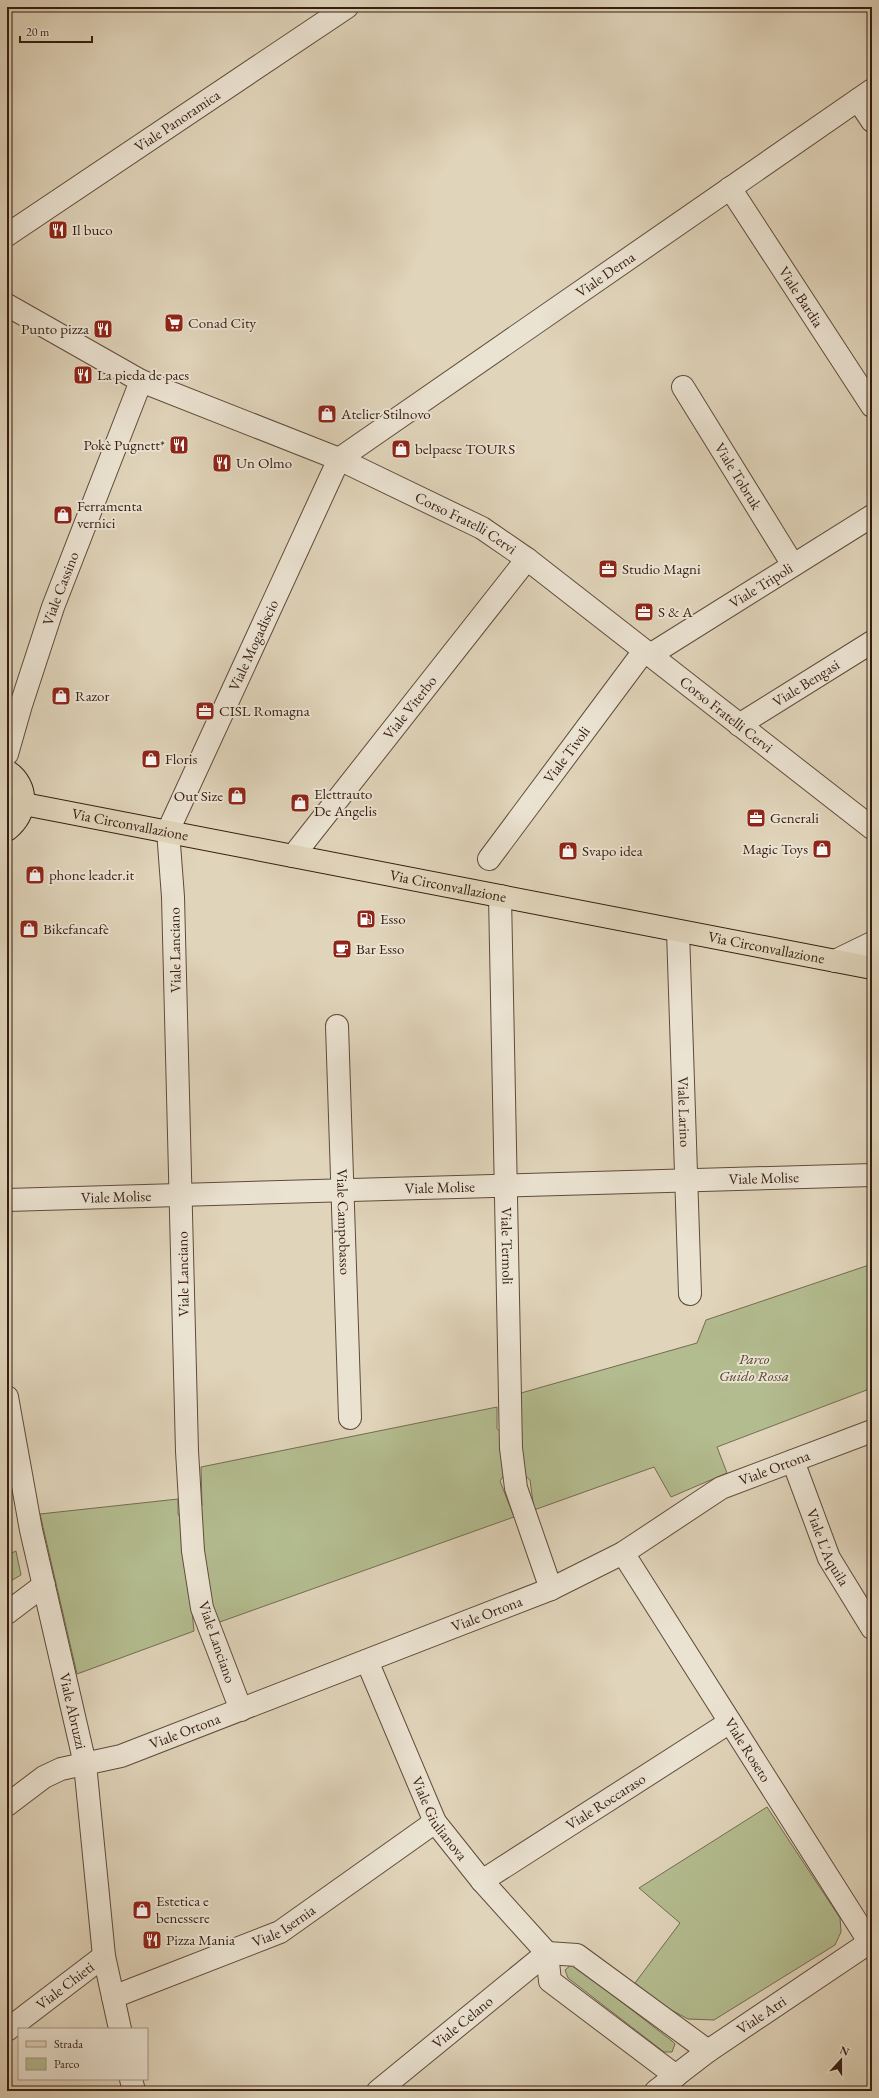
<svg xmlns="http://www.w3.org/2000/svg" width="879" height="2098" viewBox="0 0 879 2098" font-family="'EB Garamond',serif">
  <rect width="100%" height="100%" fill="#e0d4ba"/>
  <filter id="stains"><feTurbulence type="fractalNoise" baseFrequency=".005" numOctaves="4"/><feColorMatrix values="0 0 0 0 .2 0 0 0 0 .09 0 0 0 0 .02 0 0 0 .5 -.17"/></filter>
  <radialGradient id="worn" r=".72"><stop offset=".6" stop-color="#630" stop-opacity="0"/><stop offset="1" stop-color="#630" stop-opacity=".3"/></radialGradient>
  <!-- green -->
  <path fill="#b3bc8f" stroke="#746c50" d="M872,1264V1388L717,1447L727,1473L671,1497L654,1467L534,1510L530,1480L520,1471L521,1393L697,1343L706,1320Z
    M497,1407V1429L503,1434L507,1471L500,1481L514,1517L217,1623L208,1594L197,1516L202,1505L201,1467Z
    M178,1499V1514L183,1522L194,1631L77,1674L40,1514Z
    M16,1551L21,1575L7,1583V1555Z
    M767,1807L840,1918L841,1932L835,1945L714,2020L688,2019L662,2005L635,1983L680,1923L639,1888Z
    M571,1965L575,1966L672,2041L675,2044L672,2052H664L568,1978L565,1970Z"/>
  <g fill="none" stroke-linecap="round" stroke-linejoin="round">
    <defs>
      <g id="minor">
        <path d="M858,100L872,121"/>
        <path id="s1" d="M730,188L872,406"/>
        <path id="s2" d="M7,235L347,7"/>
        <path id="s3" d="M7,305L141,381L339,459L482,528L527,559L872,828"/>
        <path id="s4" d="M683,387L793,565"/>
        <path id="s5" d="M650,655L872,516"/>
        <path id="s6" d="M739,725L872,642"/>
        <path id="s7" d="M7,754L21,705L53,607L141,381"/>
        <path id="s8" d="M293,856L527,559"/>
        <path id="s9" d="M489,859L644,651"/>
        <path id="s10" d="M500,896L511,1448L516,1488L551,1589"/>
        <path id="s11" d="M678,931L690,1294"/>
        <path d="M835,961L872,943"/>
        <path id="s12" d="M337,1026L350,1418"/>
        <path id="s13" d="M7,1200L872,1175"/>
        <path id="s14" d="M793,1461L829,1558L872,1628"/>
        <path id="s15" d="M623,1553L872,1946"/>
        <path d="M7,1613L44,1585"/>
        <path id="s16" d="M367,1661L435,1822L482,1881L547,1953L550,1981L676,2076"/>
        <path id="s17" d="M241,1710L202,1608L193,1551L187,1451L173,897L168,831L339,459L872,90"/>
        <path id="s18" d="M7,1805L44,1777L61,1769L121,1756L551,1589L623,1553L721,1488L872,1431"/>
        <path id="s19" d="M482,1881L730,1722"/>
        <path d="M547,1953L577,1955L708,2051"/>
        <path id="s20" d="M113,1997L280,1932L435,1822"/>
        <path id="s21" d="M7,2030L104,1956"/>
        <path id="s22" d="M378,2091L547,1953"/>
        <path id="s23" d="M656,2091L708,2051L870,1942"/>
      </g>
      <g id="tertiary">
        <path id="s24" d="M7,1397L31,1530L85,1764L104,1956L120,2029"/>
        <path d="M131,2079L134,2091"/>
      </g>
      <g id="primary">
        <path d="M7,771C30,786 27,814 7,830"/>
        <path id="s25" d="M24,804L872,968"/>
      </g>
    </defs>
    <!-- minor casing -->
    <use href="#minor" stroke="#604b3b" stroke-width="24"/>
    <!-- tertiary casing -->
    <use href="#tertiary" stroke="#604b3b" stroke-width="24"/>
    <!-- primary casing -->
    <use href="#primary" stroke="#351d11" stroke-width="24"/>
    <!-- minor -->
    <use href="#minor" stroke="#ebe3d2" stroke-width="22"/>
    <!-- tertiary -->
    <use href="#tertiary" stroke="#ebe3d2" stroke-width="22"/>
    <!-- primary -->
    <use href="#primary" stroke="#e0d4ba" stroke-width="22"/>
  </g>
  <!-- icons -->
  <defs>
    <symbol id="restaurant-square" viewBox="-11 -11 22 22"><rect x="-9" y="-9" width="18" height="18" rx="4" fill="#8f2418" stroke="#ebe3d2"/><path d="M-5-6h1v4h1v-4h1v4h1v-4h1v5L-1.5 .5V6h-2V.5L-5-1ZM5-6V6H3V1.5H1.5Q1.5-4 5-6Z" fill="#fff"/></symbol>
    <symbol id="supermarket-square" viewBox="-11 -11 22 22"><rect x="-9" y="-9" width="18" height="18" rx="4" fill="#8f2418" stroke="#ebe3d2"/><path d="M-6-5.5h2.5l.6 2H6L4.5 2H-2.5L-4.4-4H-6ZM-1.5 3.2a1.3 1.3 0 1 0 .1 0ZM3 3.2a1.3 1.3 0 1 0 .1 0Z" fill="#fff"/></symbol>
    <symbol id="shop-square" viewBox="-11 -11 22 22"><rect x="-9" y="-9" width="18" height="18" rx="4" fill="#8f2418" stroke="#ebe3d2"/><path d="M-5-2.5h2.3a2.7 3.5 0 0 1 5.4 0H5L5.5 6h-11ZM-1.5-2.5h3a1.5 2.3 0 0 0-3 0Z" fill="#fff"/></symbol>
    <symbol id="office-square" viewBox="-11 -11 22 22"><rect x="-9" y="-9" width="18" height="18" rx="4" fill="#8f2418" stroke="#ebe3d2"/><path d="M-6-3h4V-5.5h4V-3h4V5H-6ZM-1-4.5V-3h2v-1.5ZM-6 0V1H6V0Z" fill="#fff"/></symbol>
    <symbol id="fuel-square" viewBox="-11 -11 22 22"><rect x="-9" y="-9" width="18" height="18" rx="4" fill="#8f2418" stroke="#ebe3d2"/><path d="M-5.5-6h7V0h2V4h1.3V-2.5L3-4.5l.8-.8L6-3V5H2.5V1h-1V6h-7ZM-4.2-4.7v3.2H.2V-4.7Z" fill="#fff"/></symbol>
    <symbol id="cafe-square" viewBox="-11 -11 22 22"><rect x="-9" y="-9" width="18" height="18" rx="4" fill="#8f2418" stroke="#ebe3d2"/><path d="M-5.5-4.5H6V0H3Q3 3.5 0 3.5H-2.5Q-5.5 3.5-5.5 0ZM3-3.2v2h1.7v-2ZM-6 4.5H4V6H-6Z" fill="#fff"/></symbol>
  </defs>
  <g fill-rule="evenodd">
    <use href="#restaurant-square" x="47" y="219" width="22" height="22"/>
    <use href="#supermarket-square" x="163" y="312" width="22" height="22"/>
    <use href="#restaurant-square" x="92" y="318" width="22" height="22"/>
    <use href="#restaurant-square" x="72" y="364" width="22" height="22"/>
    <use href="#shop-square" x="316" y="403" width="22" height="22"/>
    <use href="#restaurant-square" x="168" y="434" width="22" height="22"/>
    <use href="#shop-square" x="390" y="438" width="22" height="22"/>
    <use href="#restaurant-square" x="211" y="452" width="22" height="22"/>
    <use href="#shop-square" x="52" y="504" width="22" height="22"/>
    <use href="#office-square" x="597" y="558" width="22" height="22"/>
    <use href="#office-square" x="633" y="601" width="22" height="22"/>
    <use href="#shop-square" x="50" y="685" width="22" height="22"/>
    <use href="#office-square" x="194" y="700" width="22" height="22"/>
    <use href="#shop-square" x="140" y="748" width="22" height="22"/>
    <use href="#shop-square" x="226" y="785" width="22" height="22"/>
    <use href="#shop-square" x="289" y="792" width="22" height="22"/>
    <use href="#office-square" x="745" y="807" width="22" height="22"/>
    <use href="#shop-square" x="811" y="838" width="22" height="22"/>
    <use href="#shop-square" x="557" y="840" width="22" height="22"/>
    <use href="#shop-square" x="24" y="864" width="22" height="22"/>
    <use href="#fuel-square" x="355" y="908" width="22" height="22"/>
    <use href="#shop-square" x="18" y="918" width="22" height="22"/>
    <use href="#cafe-square" x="331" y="938" width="22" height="22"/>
    <use href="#shop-square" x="131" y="1899" width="22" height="22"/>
    <use href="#restaurant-square" x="141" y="1929" width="22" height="22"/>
  </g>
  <g text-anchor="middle" stroke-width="4" stroke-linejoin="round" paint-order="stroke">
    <!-- street labels -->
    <g font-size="15" fill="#351d11" stroke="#ebe3d2">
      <text dy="5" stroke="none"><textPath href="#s2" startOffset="205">Viale Panoramica</textPath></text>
      <text dy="5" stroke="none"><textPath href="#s17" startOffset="1621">Viale Derna</textPath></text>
      <text dy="5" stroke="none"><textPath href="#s1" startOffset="130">Viale Bardia</textPath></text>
      <text dy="5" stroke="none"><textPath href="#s4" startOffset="105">Viale Tobruk</textPath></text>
      <text dy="5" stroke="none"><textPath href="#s3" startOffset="509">Corso Fratelli Cervi</textPath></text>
      <text dy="5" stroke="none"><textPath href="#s5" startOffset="131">Viale Tripoli</textPath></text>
      <text dy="5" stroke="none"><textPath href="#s7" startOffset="174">Viale Cassino</textPath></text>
      <text dy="5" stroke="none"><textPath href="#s17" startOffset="1092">Viale Mogadiscio</textPath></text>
      <text dy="5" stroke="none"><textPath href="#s6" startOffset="79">Viale Bengasi</textPath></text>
      <text dy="5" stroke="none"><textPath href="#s8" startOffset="189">Viale Viterbo</textPath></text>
      <text dy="5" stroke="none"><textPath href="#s3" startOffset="833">Corso Fratelli Cervi</textPath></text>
      <text dy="5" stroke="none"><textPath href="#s9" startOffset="130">Viale Tivoli</textPath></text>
      <text dy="5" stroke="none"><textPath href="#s25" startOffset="108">Via Circonvallazione</textPath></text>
      <text dy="5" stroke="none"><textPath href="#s25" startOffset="432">Via Circonvallazione</textPath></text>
      <text dy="5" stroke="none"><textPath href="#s25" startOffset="756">Via Circonvallazione</textPath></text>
      <text transform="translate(175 950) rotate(-91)" y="5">Viale Lanciano</text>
      <text dy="5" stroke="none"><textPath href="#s11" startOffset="181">Viale Larino</textPath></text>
      <text dy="5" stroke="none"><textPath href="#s13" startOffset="757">Viale Molise</textPath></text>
      <text dy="5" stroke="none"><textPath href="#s13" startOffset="433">Viale Molise</textPath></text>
      <text dy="5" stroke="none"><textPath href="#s13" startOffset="109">Viale Molise</textPath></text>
      <text dy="5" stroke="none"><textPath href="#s12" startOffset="196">Viale Campobasso</textPath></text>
      <text dy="5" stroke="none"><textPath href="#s10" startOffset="350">Viale Termoli</textPath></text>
      <text transform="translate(183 1274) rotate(-91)" y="5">Viale Lanciano</text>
      <text dy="5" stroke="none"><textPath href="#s18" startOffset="843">Viale Ortona</textPath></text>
      <text dy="5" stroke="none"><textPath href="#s14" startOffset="93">Viale L'Aquila</textPath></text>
      <text dy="5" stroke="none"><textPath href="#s18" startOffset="519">Viale Ortona</textPath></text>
      <text transform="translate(217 1642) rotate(71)" y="5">Viale Lanciano</text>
      <text dy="5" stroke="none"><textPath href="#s24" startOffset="321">Viale Abruzzi</textPath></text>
      <text dy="5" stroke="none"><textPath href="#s18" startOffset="195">Viale Ortona</textPath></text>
      <text dy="5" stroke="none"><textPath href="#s15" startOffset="233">Viale Roseto</textPath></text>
      <text dy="5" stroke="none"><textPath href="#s19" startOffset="147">Viale Roccaraso</textPath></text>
      <text dy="5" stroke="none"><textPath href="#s16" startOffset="174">Viale Giulianova</textPath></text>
      <text dy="5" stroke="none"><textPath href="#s20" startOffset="185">Viale Isernia</textPath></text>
      <text dy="5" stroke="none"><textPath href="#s21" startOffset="73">Viale Chieti</textPath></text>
      <text dy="5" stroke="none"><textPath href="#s23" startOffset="130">Viale Atri</textPath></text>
      <text dy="5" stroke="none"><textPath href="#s22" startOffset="109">Viale Celano</textPath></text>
    </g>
    <!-- poi labels -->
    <g font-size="15" fill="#351d11" stroke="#ebe3d2" text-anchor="start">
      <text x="72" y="235">Il buco</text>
      <text x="188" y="328">Conad City</text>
      <text x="89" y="334" text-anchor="end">Punto pizza</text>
      <text x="97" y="380">La pieda de paes</text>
      <text x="341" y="419">Atelier Stilnovo</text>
      <text x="165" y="450" text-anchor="end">Pokè Pugnett*</text>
      <text x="415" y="454">belpaese TOURS</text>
      <text x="236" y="468">Un Olmo</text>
      <text x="77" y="511">Ferramenta<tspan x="77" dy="17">vernici</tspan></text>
      <text x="622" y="574">Studio Magni</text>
      <text x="658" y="617">S &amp; A</text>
      <text x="75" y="701">Razor</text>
      <text x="219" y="716">CISL Romagna</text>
      <text x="165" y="764">Floris</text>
      <text x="314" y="799">Elettrauto<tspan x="314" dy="17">De Angelis</tspan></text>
      <text x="223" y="801" text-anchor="end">Out Size</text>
      <text x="770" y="823">Generali</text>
      <text x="808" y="854" text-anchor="end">Magic Toys</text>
      <text x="582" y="856">Svapo idea</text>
      <text x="49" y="880">phone leader.it</text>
      <text x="380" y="924">Esso</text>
      <text x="43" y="934">Bikefancafè</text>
      <text x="356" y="954">Bar Esso</text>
      <text x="156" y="1906">Estetica e<tspan x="156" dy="17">benessere</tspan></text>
      <text x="166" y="1945">Pizza Mania</text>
    </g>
    <!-- park labels -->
    <g font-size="15" font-style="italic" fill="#544530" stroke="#ebe3d2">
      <text x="754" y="1364">Parco<tspan x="754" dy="17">Guido Rossa</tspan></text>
    </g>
  </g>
  <!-- margin -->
  <rect width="879" height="2098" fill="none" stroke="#e0d4ba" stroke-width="24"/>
  <rect x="8" y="8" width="863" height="2082" fill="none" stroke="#351d11" stroke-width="2"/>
  <rect x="12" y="12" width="855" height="2074" fill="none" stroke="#351d11"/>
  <!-- legend -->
  <rect x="18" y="2028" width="130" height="52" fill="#ebe3d2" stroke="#a29485"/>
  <rect x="26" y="2041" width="20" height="6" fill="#e0d4ba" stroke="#a29485"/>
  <text x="54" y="2048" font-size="12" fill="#351d11">Strada</text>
  <rect x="26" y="2058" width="20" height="12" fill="#b3bc8f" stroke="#a29485"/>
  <text x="54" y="2068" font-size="12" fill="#351d11">Parco</text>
  <!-- north arrow -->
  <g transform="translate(841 2060) rotate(21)" stroke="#ebe3d2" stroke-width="3" paint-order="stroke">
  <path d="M0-3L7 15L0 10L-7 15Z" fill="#351d11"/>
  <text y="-6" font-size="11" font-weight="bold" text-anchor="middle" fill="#351d11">N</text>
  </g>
  <!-- scale -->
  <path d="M20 36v6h72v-6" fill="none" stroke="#351d11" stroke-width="2"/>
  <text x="26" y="36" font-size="12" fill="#351d11" stroke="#ebe3d2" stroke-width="3" paint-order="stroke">20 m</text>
  <rect width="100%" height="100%" filter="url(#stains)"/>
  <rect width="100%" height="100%" fill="url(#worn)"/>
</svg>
